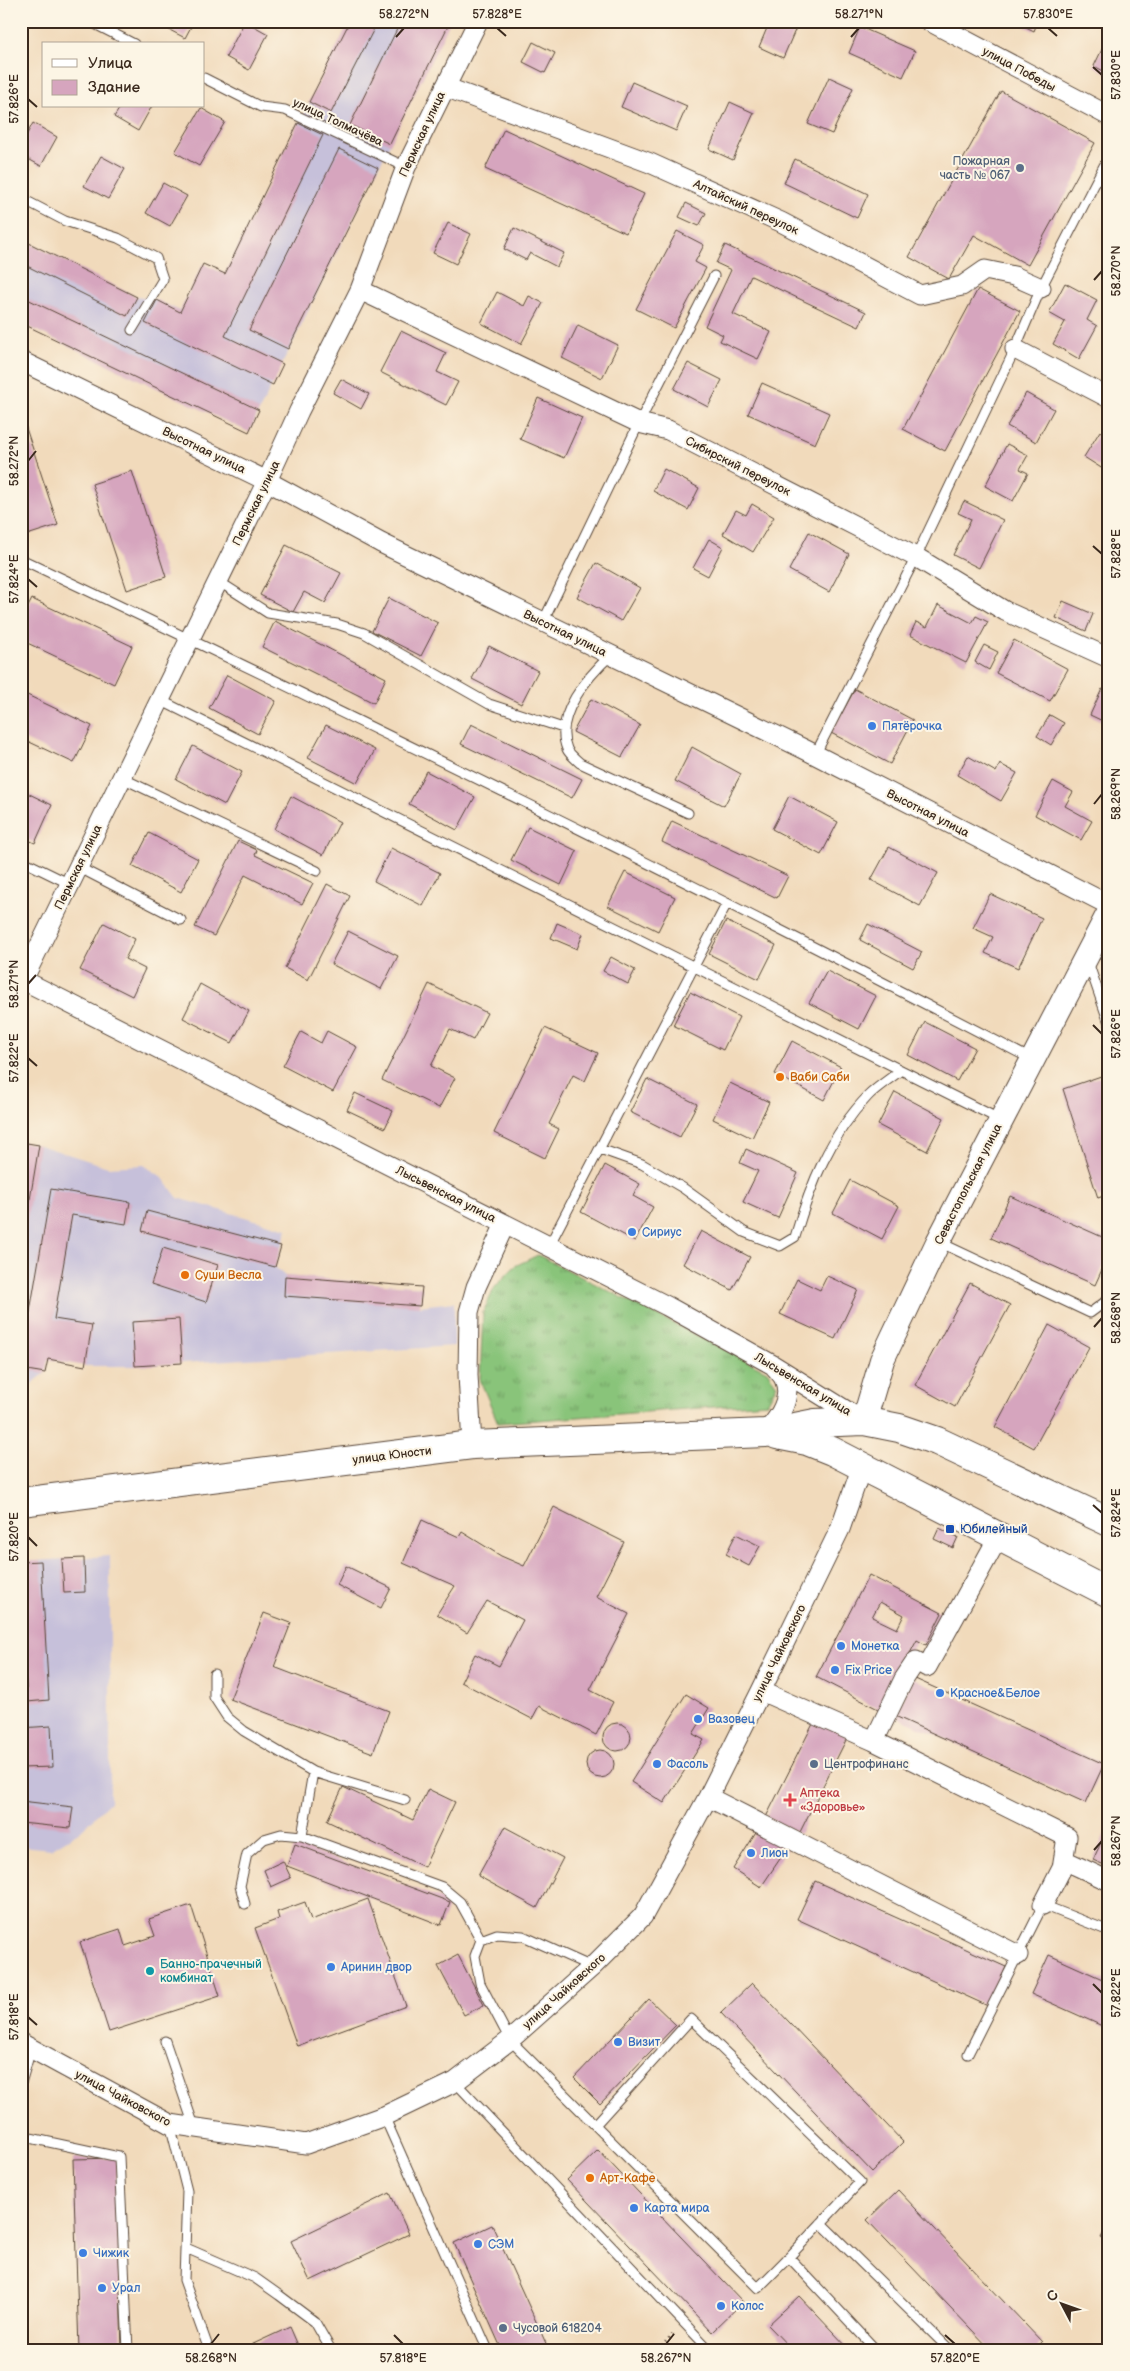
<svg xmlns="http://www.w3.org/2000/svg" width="1130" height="2371" viewBox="0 0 1130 2371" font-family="'Balsamiq Sans',sans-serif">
  <defs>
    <pattern id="grass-tufts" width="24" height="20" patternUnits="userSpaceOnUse" patternTransform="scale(1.25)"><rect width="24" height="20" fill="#89c47a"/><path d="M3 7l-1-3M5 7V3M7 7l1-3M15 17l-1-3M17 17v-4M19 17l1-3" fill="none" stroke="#719f63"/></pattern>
  </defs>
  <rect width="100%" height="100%" fill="#fcf5e5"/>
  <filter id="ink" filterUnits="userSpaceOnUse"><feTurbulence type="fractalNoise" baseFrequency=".02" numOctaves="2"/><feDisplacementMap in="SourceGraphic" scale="10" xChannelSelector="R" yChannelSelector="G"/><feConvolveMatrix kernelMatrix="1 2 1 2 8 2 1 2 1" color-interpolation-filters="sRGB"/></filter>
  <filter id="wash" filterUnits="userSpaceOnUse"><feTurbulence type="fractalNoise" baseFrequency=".0096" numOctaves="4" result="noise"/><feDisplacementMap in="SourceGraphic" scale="20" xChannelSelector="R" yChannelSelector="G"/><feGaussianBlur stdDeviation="1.12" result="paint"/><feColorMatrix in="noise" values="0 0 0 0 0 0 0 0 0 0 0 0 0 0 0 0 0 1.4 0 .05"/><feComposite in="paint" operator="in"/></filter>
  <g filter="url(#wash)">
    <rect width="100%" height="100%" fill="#f1dabb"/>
    <!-- industrial -->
    <path fill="#c6c0da" d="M350,21H450L249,432L21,323V239L136,297L157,300L180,311L203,264L225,274Z
      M21,1142L39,1145L108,1167L144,1165L162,1177L178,1198L287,1229L275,1267L285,1276L422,1287L420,1306L454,1302V1346L135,1366H85L48,1359L45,1373L27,1388H21Z
      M110,1556V1802L80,1831L51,1849L21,1846V1562Z"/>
    <!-- grass -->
    <path fill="url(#grass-tufts)" stroke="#62774c" d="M538,1255L767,1371L777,1385L767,1403L498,1423L480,1380L483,1312L495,1287L515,1266Z"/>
    <g id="blocks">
      <!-- building -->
      <path fill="#d6a5be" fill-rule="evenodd" d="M164,21H194L185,38L162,26Z
        M245,21L268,34L249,70L226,57Z
        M350,21H378L331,113L309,102Z
        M401,21H444L449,24L390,144L350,125Z
        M770,21H799L783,58L759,47Z
        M1014,21H1038L1034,31Z
        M860,27L915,51L903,77L849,53Z
        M1107,39L1109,40V74L1094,66Z
        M533,42L555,53L545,73L523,62Z
        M829,77L853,88L832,134L808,124Z
        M632,82L687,106L676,131L621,107Z
        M1001,91L1095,143L1028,265L974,235L949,279L909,257Z
        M730,102L754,113L733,160L709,149Z
        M121,106H152L138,131L114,117Z
        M201,108L225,122L199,166L175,152Z
        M33,123L57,137L41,166L21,155V145Z
        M298,123L323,135L225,336L283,364L273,385L145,323L157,300L180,312L203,264L225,274Z
        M504,129L644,194L626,233L485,169Z
        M339,149L378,168L288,349L249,330Z
        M101,156L125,169L108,199L84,186Z
        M795,159L868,194L857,218L784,183Z
        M163,183L187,196L170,226L146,213Z
        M686,203L706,213L699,226L679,217Z
        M448,223L471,234L456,264L433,253Z
        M514,228L564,253L557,267L530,253L526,260L504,249Z
        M677,231L704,245L695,262L706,268L674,328L636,309Z
        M21,239L137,297L127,316L21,263Z
        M725,245L866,312L859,327L751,276L733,314L771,332L758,359L720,341L723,335L705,326L731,270L716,263Z
        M1065,283L1097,300L1087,320L1097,326L1079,359L1053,344L1065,322L1049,313Z
        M978,289L1020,311L945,451L903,429Z
        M497,292L524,306L529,296L543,303L521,344L481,323Z
        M21,296L259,410L249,432L21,323Z
        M578,325L618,345L602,378L562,358Z
        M401,331L446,353L437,372L458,382L446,405L380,372Z
        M688,363L722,380L708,407L674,389Z
        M341,379L369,394L361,409L333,393Z
        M762,383L829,413L815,444L748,414Z
        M1026,393L1054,409L1036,442L1007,426Z
        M538,398L582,418L564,458L520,439Z
        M23,419L58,525L21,537V420Z
        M1100,431L1109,437V467L1106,471L1084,457Z
        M1007,444L1028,455L1020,469L1028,473L1013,501L985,486Z
        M664,469L699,488L688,510L653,491Z
        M132,471L166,577L127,590L92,484Z
        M964,501L1003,520L979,568L953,555L971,519L958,513Z
        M752,504L774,517L753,552L723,534L736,510L746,515Z
        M809,532L849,554L829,592L789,570Z
        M709,539L723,547L708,576L693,568Z
        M286,545L341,573L325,603L304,592L293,612L260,595Z
        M596,563L640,588L621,621L577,597Z
        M389,598L438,623L421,656L372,631Z
        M32,599L132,646L114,684L21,640V620Z
        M1063,601L1093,614L1086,631L1056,618Z
        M938,605L972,623L976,616L988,622L966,663L910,635L916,622L927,627Z
        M275,621L386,678L374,703L262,647Z
        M1014,640L1068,669L1050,701L996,673Z
        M984,645L998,652L989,670L975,662Z
        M489,646L538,671L521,704L472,679Z
        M227,675L276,701L258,734L209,708Z
        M855,689L913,720L890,764L831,733Z
        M1102,689L1109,692V724L1090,715Z
        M21,692L92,726L74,763L21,738Z
        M591,699L640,725L622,757L573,732Z
        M1050,715L1064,723L1051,745L1037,736Z
        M471,724L582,779L572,798L461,744Z
        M326,725L375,750L357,783L308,758Z
        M193,746L242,772L225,805L176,779Z
        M692,747L741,774L724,806L675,781Z
        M968,756L996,772L1000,764L1017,773L1001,801L957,775Z
        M426,771L475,797L457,830L409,804Z
        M1053,781L1073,792L1065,806L1092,821L1081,840L1035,815Z
        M21,790L52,805L35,843L21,837Z
        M291,796L340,822L323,855L274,829Z
        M789,796L838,822L821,855L772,829Z
        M672,821L788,876L777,898L662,842Z
        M528,827L577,851L561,885L511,860Z
        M149,833L198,859L181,892L132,866Z
        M238,841L257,850L255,855L313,883L302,904L245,875L214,936L195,927Z
        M889,847L938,873L920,906L871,880Z
        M391,848L440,873L423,906L374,881Z
        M625,872L675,897L658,931L608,906Z
        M327,884L350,896L308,980L285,968Z
        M990,894L1042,918L1018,968L985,953L993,937L973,928Z
        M726,921L776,945L759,979L709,954Z
        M104,923L135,939L125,959L145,969L132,996L80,970Z
        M557,923L583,934L577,949L551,938Z
        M868,924L922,952L913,968L860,940Z
        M348,931L398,956L381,989L331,964Z
        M611,957L635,970L628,984L603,971Z
        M827,971L876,996L859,1029L809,1003Z
        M200,984L249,1011L232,1043L183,1018Z
        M429,984L487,1013L473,1040L450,1029L431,1066L455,1078L439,1108L382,1080Z
        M690,992L739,1017L723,1050L673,1025Z
        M925,1022L975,1048L957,1081L908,1055Z
        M545,1028L598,1053L585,1081L573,1075L549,1124L559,1129L545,1158L494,1133Z
        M327,1031L357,1047L333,1092L283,1066L301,1032L321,1043Z
        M792,1041L841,1067L824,1100L775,1074Z
        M1107,1074L1109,1194L1098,1198L1063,1089Z
        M647,1079L697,1104L680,1137L630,1112Z
        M730,1083L769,1102L752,1138L713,1119Z
        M895,1092L944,1118L927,1151L878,1125Z
        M355,1093L393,1111L385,1128L347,1110Z
        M21,1142L39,1145L22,1248H21Z
        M746,1149L798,1173L778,1218L743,1202L758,1171L740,1163Z
        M605,1165L640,1184L633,1196L653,1207L635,1241L581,1212Z
        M850,1180L899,1206L882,1239L833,1213Z
        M51,1189L130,1202L126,1224L72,1215L54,1319L92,1325L85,1366L48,1359L45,1373L21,1369V1364Z
        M1010,1196L1109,1240V1254L1095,1285L991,1238Z
        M147,1211L281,1246L275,1267L142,1231Z
        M701,1231L750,1257L732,1290L683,1264Z
        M163,1248L218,1265L206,1302L151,1284Z
        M285,1276L422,1287L420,1306L284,1296Z
        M827,1276L858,1290L835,1339L780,1314L797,1279L820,1290Z
        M970,1283L1010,1305L955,1407L915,1385Z
        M179,1319L182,1363L135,1366L132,1322Z
        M1049,1325L1089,1347L1034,1448L995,1427Z
        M554,1507L624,1542L596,1597L629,1614L590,1690L613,1702L596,1735L539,1706L532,1719L461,1682L475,1654L499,1666L523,1620L487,1601L467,1633L437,1614L455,1586L403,1563L422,1520L459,1537L462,1532L501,1556L524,1566Z
        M939,1528L958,1537L953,1548L934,1539Z
        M736,1534L760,1546L749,1566L726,1554Z
        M84,1558L85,1592L64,1593L62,1559Z
        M41,1561L49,1700L27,1702L21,1606V1562Z
        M346,1566L391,1588L381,1608L337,1585Z
        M869,1575L942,1613L926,1645L917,1640L880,1710L816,1677ZM880,1602L904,1615L897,1629L872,1617Z
        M264,1613L291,1623L274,1667L389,1711L373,1753L230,1699Z
        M913,1678L1104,1764L1086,1803L895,1716Z
        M686,1694L709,1708L693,1734L704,1740L664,1803L631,1782Z
        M815,1720L848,1736L799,1834L766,1817Z
        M603 1737a14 14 0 1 1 28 0a14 14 0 1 1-28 0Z
        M51,1726L53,1767L21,1768V1728Z
        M586 1764a14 14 0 1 1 28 0a14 14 0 1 1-28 0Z
        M343,1787L413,1820L428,1789L455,1802L424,1867L327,1821Z
        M21,1801L73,1807L70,1828L21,1823Z
        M1109,1825V1867L1093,1860Z
        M505,1827L563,1858L537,1908L478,1876Z
        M759,1828L788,1847L761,1887L733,1869Z
        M295,1844L450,1902L441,1925L287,1866Z
        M283,1861L291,1878L271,1887L264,1870Z
        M815,1881L1006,1967L988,2006L797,1919Z
        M368,1899L406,2006L297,2046L255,1928L279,1919L277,1912L305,1902L311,1920Z
        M191,1905L220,1996L109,2032L80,1942L120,1929L125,1946L155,1936L149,1919Z
        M458,1955L484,2005L464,2015L438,1966Z
        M1049,1955L1109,1982V2029L1031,1994Z
        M752,1983L903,2142L872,2172L721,2013Z
        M649,1999L676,2025L600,2104L574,2078Z
        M598,2150L743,2302L712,2332L567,2180Z
        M116,2158L122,2350H79L73,2159Z
        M898,2190L1042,2342L1035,2350H991L867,2220Z
        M390,2193L409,2234L310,2281L291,2241Z
        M1109,2223V2242L1101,2238Z
        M492,2225L549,2350H502L454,2243Z
        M799,2296L850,2350H792L768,2325Z
        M290,2327L300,2350H254L251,2345Z"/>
    </g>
  </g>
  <g filter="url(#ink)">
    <use href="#blocks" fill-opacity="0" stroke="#564436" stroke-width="1"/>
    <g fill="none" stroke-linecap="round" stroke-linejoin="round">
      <defs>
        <path id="service" d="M89,21L134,44
          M204,78L261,107L285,110L406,167
          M21,198L65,221L118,238L156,258L163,279L132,330
          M21,559C361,720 698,885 1031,1059
          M218,581L268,613L337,624L364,633L489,704L563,728
          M543,622L639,423L714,276
          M611,655C589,675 553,716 567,749C569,754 576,759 580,763L688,813
          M160,700L1001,1120
          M815,755L916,557L1015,349L1041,288L1109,156
          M122,778L317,871
          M21,860L70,884
          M78,867L181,920
          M1088,962L1109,1023
          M600,1149L642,1164L683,1188L744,1232L780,1246L795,1237C810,1186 830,1135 868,1096C878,1086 890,1079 901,1070
          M939,1242L1090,1313L1109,1299
          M549,1246L727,903
          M214,1674V1697L227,1717L244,1731L313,1772L405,1800
          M302,1836L313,1772
          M245,1904L240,1886L247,1854L264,1839L281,1834L302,1836L442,1887L460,1902L481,1940
          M592,1967L523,1936L497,1934L481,1940L475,1956L480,1983L510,2040L758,2288L789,2257L876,2350
          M165,2041L195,2129
          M968,2054L1043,1905L1109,1931
          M455,2082L705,2345
          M21,2083L31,2049
          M384,2116L488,2350
          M170,2124L187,2191L184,2280L209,2350
          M595,2125L691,2019L860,2182L789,2257
          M21,2136L119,2157L128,2350
          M821,2223L950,2350
          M186,2248L255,2278L279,2295L315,2322L331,2350
          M48,2350H52"/>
        <path id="minor" d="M929,21L1109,116
          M445,87L650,163L781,222L920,295L962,286L985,270L1014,276L1041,288
          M360,290L639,423L668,430L916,557L1005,611L1109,658
          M1015,349L1109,398
          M21,361L267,481L381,543L806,750L1109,905
          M21,979L667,1306L773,1365L863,1421
          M23,980L267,481L299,411L360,290L406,167L478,21
          M765,1433C778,1419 793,1398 784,1379C782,1374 777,1370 774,1366
          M472,1445L468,1375L469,1312L476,1287L505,1224
          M761,1691L874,1741L904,1679L916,1661L927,1667L999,1536
          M874,1741L1067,1837L1062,1868L1043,1905
          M708,1797L1018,1955
          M1064,1860L1109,1881
          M21,2043L170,2124L306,2144L384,2116L455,2082L510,2040L592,1967L643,1916L708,1797L761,1691L840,1529L862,1466"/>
        <path id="tertiary" d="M864,1421L882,1360L938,1242L1109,913"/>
        <path id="primary" d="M777,1435L807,1441L832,1451L1109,1593
          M21,1502L472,1445L765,1433L815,1423L864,1421L899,1428L937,1441L1109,1522"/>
      </defs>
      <!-- service casing -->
      <use href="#service" stroke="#564436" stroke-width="11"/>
      <!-- minor casing -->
      <use href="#minor" stroke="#564436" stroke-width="21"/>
      <!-- tertiary casing -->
      <use href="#tertiary" stroke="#564436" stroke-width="26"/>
      <!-- primary casing -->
      <use href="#primary" stroke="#564436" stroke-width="30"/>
      <!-- path -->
      <path stroke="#564436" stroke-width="3" stroke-dasharray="1 4" stroke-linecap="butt" d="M659,2350L675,2331"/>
      <!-- service -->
      <use href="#service" stroke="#fff" stroke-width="9"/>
      <!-- minor -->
      <use href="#minor" stroke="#fff" stroke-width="19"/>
      <!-- tertiary -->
      <use href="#tertiary" stroke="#fff" stroke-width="24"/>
      <!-- primary -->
      <use href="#primary" stroke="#fff" stroke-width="28"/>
    </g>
  </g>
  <!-- ticks -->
  <path fill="none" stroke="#3b2a1e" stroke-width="2" d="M497,28L506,36M1048,28L1057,36M396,37L404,28M851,37L859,28M1093,67L1102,75M28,99L37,107M1094,280L1102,271M28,461L36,451M1093,546L1102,554M28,579L37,587M1094,804L1102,794M28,984L36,975M1093,1025L1102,1034M28,1058L37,1066M1094,1327L1102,1318M1093,1505L1102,1513M28,1537L37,1546M1094,1850L1102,1841M1093,1984L1102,1993M28,2017L37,2025M394,2335L403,2344M945,2335L955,2344M211,2344L219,2334M666,2344L674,2334"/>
  <!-- markers -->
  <g fill="#5c6f8a" stroke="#fcf5e5" stroke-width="2">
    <circle cx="1020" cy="168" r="5"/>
    <circle cx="814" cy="1764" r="5"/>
    <circle cx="503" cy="2328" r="5"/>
  </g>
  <g fill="#3f7fe0" stroke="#fcf5e5" stroke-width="2">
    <circle cx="872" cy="726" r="5"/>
    <circle cx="632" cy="1232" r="5"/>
    <circle cx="841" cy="1646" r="5"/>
    <circle cx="835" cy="1670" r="5"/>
    <circle cx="940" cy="1693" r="5"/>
    <circle cx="698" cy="1719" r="5"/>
    <circle cx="657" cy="1764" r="5"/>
    <circle cx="751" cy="1853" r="5"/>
    <circle cx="331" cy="1967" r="5"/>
    <circle cx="618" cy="2042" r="5"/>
    <circle cx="634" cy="2208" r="5"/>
    <circle cx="478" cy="2244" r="5"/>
    <circle cx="83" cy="2253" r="5"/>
    <circle cx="102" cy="2288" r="5"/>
    <circle cx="721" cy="2306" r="5"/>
  </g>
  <g fill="#e8710a" stroke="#fcf5e5" stroke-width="2">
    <circle cx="780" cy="1077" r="5"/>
    <circle cx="185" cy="1275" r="5"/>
    <circle cx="590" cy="2178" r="5"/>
  </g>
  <rect fill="#1a4fb4" stroke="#fcf5e5" stroke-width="2" x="945" y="1524" width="10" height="10" rx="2.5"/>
  <path fill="#e0444e" stroke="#fcf5e5" stroke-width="2" d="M787.5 1792.5h5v5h5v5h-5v5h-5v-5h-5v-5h5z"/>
  <circle fill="#0f9aa8" stroke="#fcf5e5" stroke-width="2" cx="150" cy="1971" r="5"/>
  <g text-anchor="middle" stroke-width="4" stroke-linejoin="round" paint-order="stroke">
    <!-- street labels -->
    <g font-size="12" fill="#3b2a1e" stroke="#fcf5e5">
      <text transform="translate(1019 69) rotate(28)" y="4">улица Победы</text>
      <text transform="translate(338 122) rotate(25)" y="4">улица Толмачёва</text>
      <text transform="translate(422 134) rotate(-65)" y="4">Пермская улица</text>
      <text transform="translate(746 207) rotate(25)" y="4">Алтайский переулок</text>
      <text transform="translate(204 450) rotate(26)" y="4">Высотная улица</text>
      <text transform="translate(738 466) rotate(27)" y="4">Сибирский переулок</text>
      <text transform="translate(256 503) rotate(-64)" y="4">Пермская улица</text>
      <text transform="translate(565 633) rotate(26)" y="4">Высотная улица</text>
      <text transform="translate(928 813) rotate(27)" y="4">Высотная улица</text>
      <text transform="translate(78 867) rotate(-64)" y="4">Пермская улица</text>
      <text transform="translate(968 1184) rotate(-63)" y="4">Севастопольская улица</text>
      <text transform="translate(446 1194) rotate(27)" y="4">Лысьвенская улица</text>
      <text transform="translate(803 1384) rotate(31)" y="4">Лысьвенская улица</text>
      <text transform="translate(392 1455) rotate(-7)" y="4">улица Юности</text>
      <text transform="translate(779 1653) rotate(-64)" y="4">улица Чайковского</text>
      <text transform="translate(564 1991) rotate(-42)" y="4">улица Чайковского</text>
      <text transform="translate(123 2098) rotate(28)" y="4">улица Чайковского</text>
    </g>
    <!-- service labels -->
    <g font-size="12" fill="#4e5e75" stroke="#fcf5e5" text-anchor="start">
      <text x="1010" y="165" text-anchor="end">Пожарная<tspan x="1010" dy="14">часть № 067</tspan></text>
      <text x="824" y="1768">Центрофинанс</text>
      <text x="513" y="2332">Чусовой 618204</text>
    </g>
    <!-- shop labels -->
    <g font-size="12" fill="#366cbe" stroke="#fcf5e5" text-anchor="start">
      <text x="882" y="730">Пятёрочка</text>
      <text x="642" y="1236">Сириус</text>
      <text x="851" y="1650">Монетка</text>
      <text x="845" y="1674">Fix Price</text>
      <text x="950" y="1697">Красное&amp;Белое</text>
      <text x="708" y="1723">Вазовец</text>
      <text x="667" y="1768">Фасоль</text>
      <text x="761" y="1857">Лион</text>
      <text x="341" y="1971">Аринин двор</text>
      <text x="628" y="2046">Визит</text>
      <text x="644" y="2212">Карта мира</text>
      <text x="488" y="2248">СЭМ</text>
      <text x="93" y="2257">Чижик</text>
      <text x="112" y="2292">Урал</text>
      <text x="731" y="2310">Колос</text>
    </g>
    <!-- food labels -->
    <g font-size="12" fill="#c56008" stroke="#fcf5e5" text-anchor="start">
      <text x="790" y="1081">Ваби Саби</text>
      <text x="195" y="1279">Суши Весла</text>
      <text x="600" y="2182">Арт-Кафе</text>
    </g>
    <!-- transit labels -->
    <g font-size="12" fill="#164399" stroke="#fcf5e5" text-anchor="start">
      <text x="960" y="1533">Юбилейный</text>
    </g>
    <!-- health labels -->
    <g font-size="12" fill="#be3a42" stroke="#fcf5e5" text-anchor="start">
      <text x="800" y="1797">Аптека<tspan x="800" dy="14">«Здоровье»</tspan></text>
    </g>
    <!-- culture labels -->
    <g font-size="12" fill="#0d838f" stroke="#fcf5e5" text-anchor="start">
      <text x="160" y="1968">Банно-прачечный<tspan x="160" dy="14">комбинат</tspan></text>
    </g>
  </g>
  <!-- margin -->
  <rect width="1130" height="2371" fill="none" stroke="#fcf5e5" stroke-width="55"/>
  <!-- legend -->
  <rect x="42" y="42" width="162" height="65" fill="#fcf5e5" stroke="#afa495"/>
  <rect x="52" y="59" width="25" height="8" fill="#ffffff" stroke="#afa495"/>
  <text x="88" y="68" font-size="15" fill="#3b2a1e">Улица</text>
  <rect x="52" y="80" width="25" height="15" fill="#d6a5be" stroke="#afa495"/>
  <text x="88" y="92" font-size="15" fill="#3b2a1e">Здание</text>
  <!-- north arrow -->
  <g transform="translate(1062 2304) rotate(311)" stroke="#fcf5e5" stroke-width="4" paint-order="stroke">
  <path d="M0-4L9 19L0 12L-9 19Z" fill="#3b2a1e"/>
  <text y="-8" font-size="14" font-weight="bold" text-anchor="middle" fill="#3b2a1e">С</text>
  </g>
  <rect x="28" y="28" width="1074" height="2316" fill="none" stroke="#3b2a1e" stroke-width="2"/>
  <g font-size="12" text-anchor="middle" fill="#3b2a1e">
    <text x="404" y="18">58.272°N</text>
    <text x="497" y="18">57.828°E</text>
    <text x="859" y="18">58.271°N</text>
    <text x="1048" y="18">57.830°E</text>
    <text transform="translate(1116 75) rotate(-90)" y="4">57.830°E</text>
    <text transform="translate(14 99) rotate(-90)" y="4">57.826°E</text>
    <text transform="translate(1116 271) rotate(-90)" y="4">58.270°N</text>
    <text transform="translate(14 461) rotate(-90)" y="4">58.272°N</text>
    <text transform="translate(1116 554) rotate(-90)" y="4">57.828°E</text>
    <text transform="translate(14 579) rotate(-90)" y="4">57.824°E</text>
    <text transform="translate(1116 794) rotate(-90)" y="4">58.269°N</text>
    <text transform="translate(14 984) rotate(-90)" y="4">58.271°N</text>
    <text transform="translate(1116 1034) rotate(-90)" y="4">57.826°E</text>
    <text transform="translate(14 1058) rotate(-90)" y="4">57.822°E</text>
    <text transform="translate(1116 1318) rotate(-90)" y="4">58.268°N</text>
    <text transform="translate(1116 1513) rotate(-90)" y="4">57.824°E</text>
    <text transform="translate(14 1537) rotate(-90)" y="4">57.820°E</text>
    <text transform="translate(1116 1841) rotate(-90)" y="4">58.267°N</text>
    <text transform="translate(1116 1993) rotate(-90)" y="4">57.822°E</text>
    <text transform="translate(14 2017) rotate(-90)" y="4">57.818°E</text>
    <text x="211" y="2362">58.268°N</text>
    <text x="403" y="2362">57.818°E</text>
    <text x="666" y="2362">58.267°N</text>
    <text x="955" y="2362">57.820°E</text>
  </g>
</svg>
